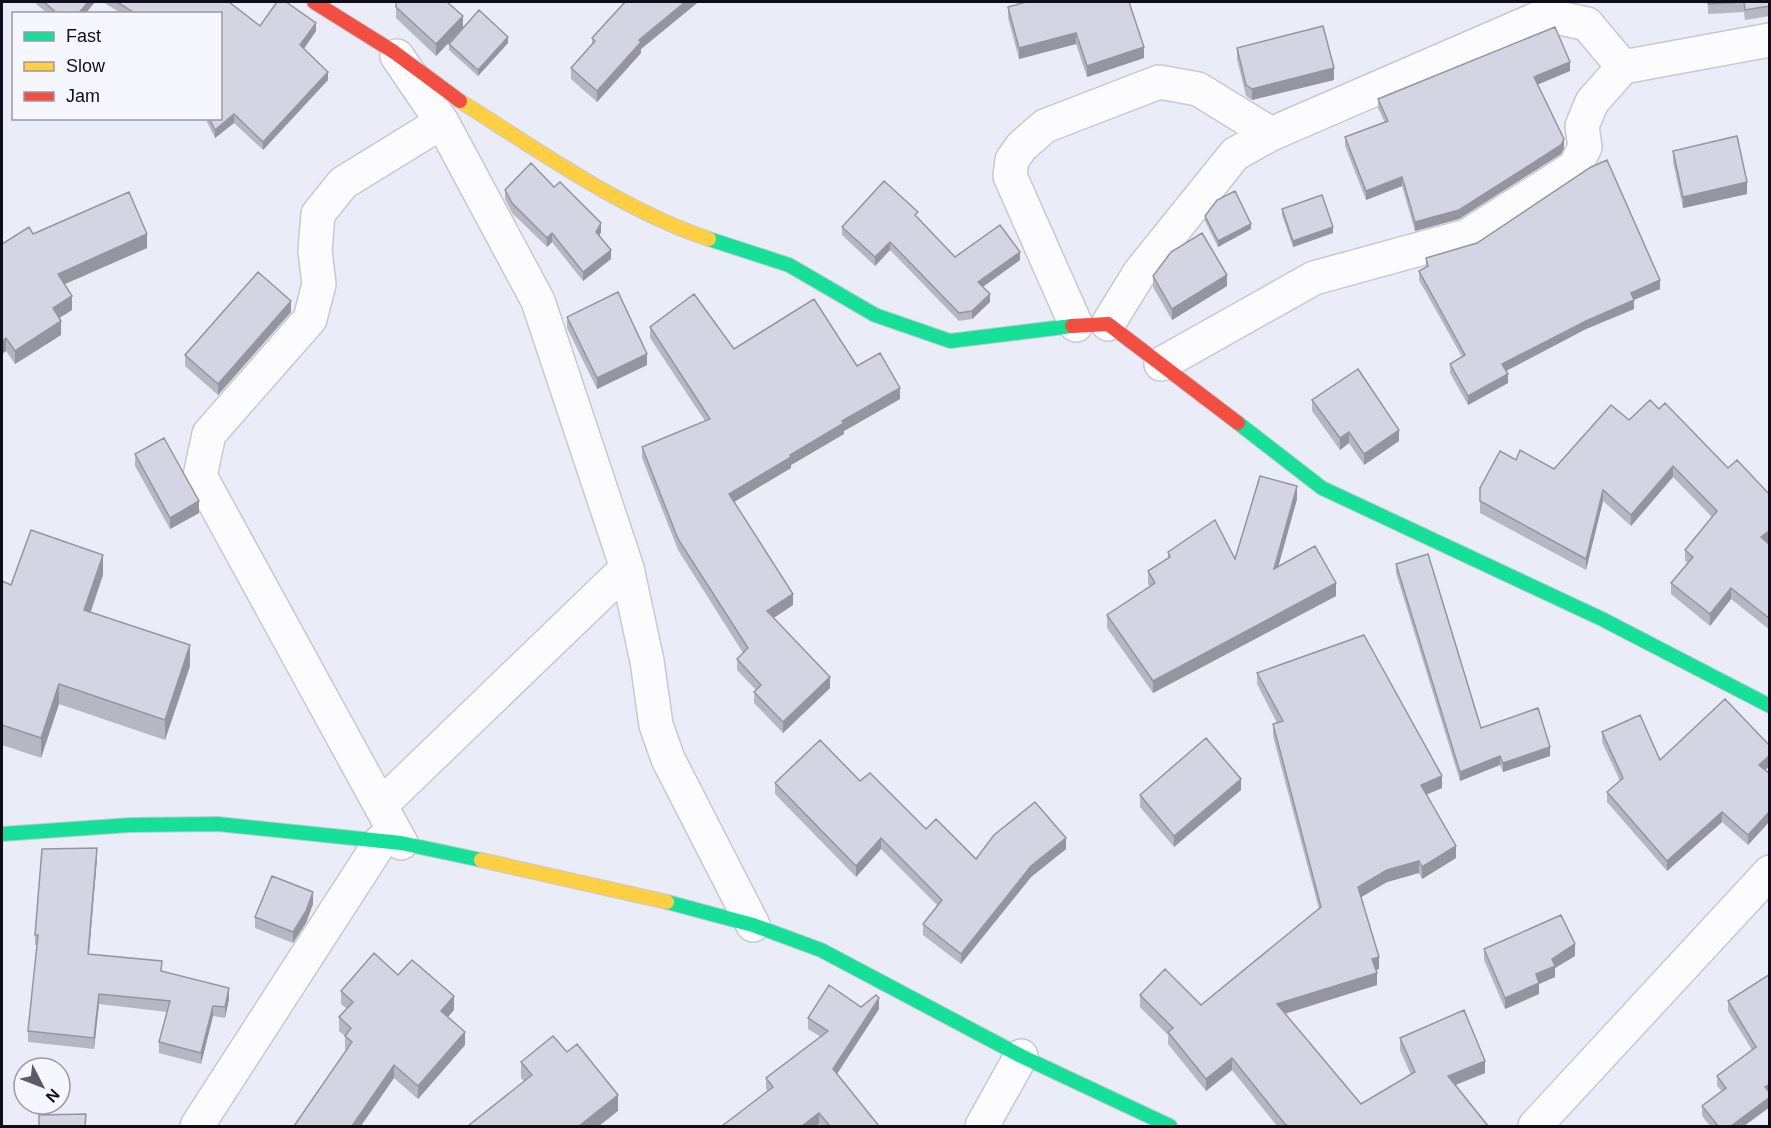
<svg xmlns="http://www.w3.org/2000/svg" width="1771" height="1128" viewBox="0 0 1771 1128" font-family="Arial,sans-serif">
  <rect width="100%" height="100%" fill="#eaecf8"/>
  <g fill="none" stroke-linecap="round" stroke-linejoin="round">
    <defs>
      <path id="street" d="M397,56L442,122L538,301L627,568L647,661L656,725L668,759L753,925
        M1108,324L1140,272L1235,154L1271,134L1546,15L1587,24L1623,67
        M1076,325L1010,176L1012,160L1022,146L1045,126L1159,82L1198,89L1271,134
        M1161,364L1314,278L1467,236L1575,167L1585,147L1582,126L1592,102L1623,67L1770,40
        M381,805L627,568
        M401,843L200,476L209,434L310,319L319,284L315,251L318,214L343,183L442,122
        M197,1126L381,841
        M982,1126L1021,1056
        M1535,1126L1770,872"/>
      <path id="fast" d="M709,239L789,265L875,315L950,341L1072,326
        M1238,423L1322,488L1602,619L1770,706
        M2,834L130,825L218,824L401,843L481,860
        M667,902L753,925L821,950L1021,1056L1170,1126"/>
      <path id="slow" d="M460,101C538,150 622,210 709,239
        M481,860L667,902"/>
      <path id="jam" d="M314,2L394,52L460,101
        M1072,326L1108,324L1238,423"/>
    </defs>
    <!-- street casing -->
    <use href="#street" stroke="#c6c8d4" stroke-width="36"/>
    <!-- fast casing -->
    <use href="#fast" stroke="#c6c8d4" stroke-width="16"/>
    <!-- slow casing -->
    <use href="#slow" stroke="#c6c8d4" stroke-width="16"/>
    <!-- jam casing -->
    <use href="#jam" stroke="#c6c8d4" stroke-width="16"/>
    <!-- street -->
    <use href="#street" stroke="#fcfcfe" stroke-width="33"/>
    <!-- fast -->
    <use href="#fast" stroke="#16e098" stroke-width="14"/>
    <!-- slow -->
    <use href="#slow" stroke="#ffcf43" stroke-width="14"/>
    <!-- jam -->
    <use href="#jam" stroke="#f24e42" stroke-width="14"/>
  </g>
  <!-- wall -->
  <path fill="#b5b7c3" d="M34,2H95L85,14H48Z
    M103,2H229L260,26L316,31L304,49L328,80L263,150L234,123L215,138L205,118H220V14H122Z
    M396,2L463,28L436,56L396,18Z
    M697,2V3L641,49V53L597,102L571,79V68L592,45V38Z
    M1708,2H1770V16L1745,20L1744,12L1708,14Z
    M1008,7L1144,58L1087,77L1076,44L1019,59L1008,18Z
    M508,43L478,76L449,50V44Z
    M1237,48L1334,80L1252,100L1246,96L1237,59Z
    M1570,71L1537,85L1564,148L1561,154L1459,219L1415,231L1402,186L1366,200L1345,146V137L1385,123L1378,108V99Z
    M1673,151L1747,194L1683,208L1673,162Z
    M554,187L601,232L599,236L611,259L583,281L552,242L547,247L512,213L505,199V190Z
    M1282,209L1333,233L1293,247L1282,215Z
    M1205,216L1251,229L1218,247L1205,221Z
    M918,219L955,257L1020,260L983,287L990,302L972,319L959,321L890,250L875,266L842,235V227Z
    M33,234L147,248L65,284L72,310L59,318L61,335L15,364L6,351L2,354Z
    M1426,258L1660,289L1634,300V309L1586,329L1506,371L1508,383L1468,405L1450,373V364L1462,357L1419,280V271L1426,268Z
    M1153,276L1227,286L1172,320L1153,287Z
    M291,312L218,395L185,366V355Z
    M567,317L647,365L597,389L567,328Z
    M650,327L734,349L857,366L900,399L844,431V434L791,465V468L734,502L793,605L774,618L830,688L783,733L754,703V692L756,690L737,670V659L743,653L678,550L642,458V447L705,421L650,338Z
    M1312,400L1399,441L1364,465L1349,443L1340,450L1312,411Z
    M1659,409L1728,468L1770,495V541L1767,543L1770,545V630L1731,599L1710,626L1671,594V583L1688,563L1685,561V550L1712,517L1673,477L1631,526L1603,501L1586,570L1480,513V488L1516,460L1554,469L1629,420Z
    M135,454L199,513L170,529L135,466Z
    M1297,499L1278,566L1336,596L1153,693L1107,628V615L1150,586L1148,584V571L1168,559V552L1235,559Z
    M1396,564L1481,728L1550,756L1503,772L1500,765L1460,781L1396,573Z
    M103,575L91,612L190,666L165,740L59,704L41,758L2,745V581L11,585Z
    M1257,673L1442,788L1426,794L1456,858L1422,879L1419,873L1387,882L1361,897L1379,969L1376,970L1377,985L1285,1014L1361,1104L1411,1075L1400,1050V1038L1485,1073L1455,1085L1489,1126H1277L1232,1070L1206,1091L1168,1044V1035L1140,1007V995L1201,1005L1319,909L1273,736V724L1277,723L1257,684Z
    M1602,732L1660,760L1770,746V766L1765,770L1770,774V821L1748,845L1722,822L1667,871L1607,802V792L1620,781L1602,742Z
    M860,781L926,829L976,859L1066,849L1031,877L961,964L923,935V924L938,906L881,849L856,877L775,794V783Z
    M1241,790L1174,847L1140,807V795Z
    M97,858L89,954L162,971L229,999L225,1018L213,1016L201,1064L159,1053V1042L167,1012L99,1004L94,1049L28,1042V1031L37,945H35V935Z
    M313,904L306,923L293,943L255,928V917Z
    M1484,949L1575,956L1555,968V977L1539,984V994L1505,1009L1484,960Z
    M1770,974L1744,1126H1710L1702,1116V1106L1722,1091L1717,1086V1076L1752,1050L1728,1011V1001Z
    M398,975L454,1010L447,1017L465,1045L418,1099L394,1078L346,1050L345,1049V1036L339,1031V1017L347,1009L341,1004V991Z
    M861,1007L879,1009L837,1074L879,1126H822L819,1124L816,1126H722L768,1091L766,1089V1078L821,1037L808,1029V1018Z
    M567,1052L618,1111L524,1081L521,1078V1062Z"/>
  <!-- shaded-wall -->
  <path fill="#94959f" d="M88,2H95L85,14H78Z
    M685,2H697V3L641,49V53L597,102V91L639,40Z
    M463,16V28L436,56V44Z
    M316,23V31L300,54V45Z
    M1076,33V44L1019,59V48Z
    M508,37V43L478,76V70Z
    M1144,47V58L1087,77V66Z
    M1570,62V71L1534,86V77Z
    M1334,68V80L1252,100V89Z
    M328,72V80L263,150V142Z
    M234,114V123L215,138V130Z
    M1564,139V148L1561,154L1459,219L1415,231V222Z
    M1402,177V186L1366,200V191Z
    M1747,182V194L1683,208V197Z
    M601,223V232L596,241V232Z
    M1251,224V229L1218,247V241Z
    M1333,227V233L1293,247V241Z
    M552,233V242L547,247V238Z
    M147,234V248L58,287V274Z
    M890,242V250L875,266V257Z
    M611,250V259L583,281V272Z
    M1020,252V260L978,290V282Z
    M1227,275V286L1172,320V309Z
    M1660,280V289L1631,301V293Z
    M990,294V302L972,319V311Z
    M72,296V310L53,322V308Z
    M1634,300V309L1586,329L1502,373V364L1586,321Z
    M291,301V312L218,395V384Z
    M61,321V335L15,364V351Z
    M6,338V351L2,354V341Z
    M647,354V365L597,389V378Z
    M1508,374V383L1468,405V396Z
    M900,388V399L844,431V434L791,465V468L729,505V494L842,421Z
    M1399,430V441L1364,465V454Z
    M1349,432V443L1340,450V438Z
    M1673,466V477L1631,526V515Z
    M1297,486V499L1274,582V569Z
    M1603,490V501L1586,570V559Z
    M199,501V513L170,529V518Z
    M1770,530V541L1761,548V537Z
    M103,555V575L84,630V610Z
    M1336,583V596L1153,693V681Z
    M1731,588V599L1710,626V614Z
    M793,594V605L767,622V611Z
    M190,645V666L165,740V720Z
    M830,677V688L783,733V722Z
    M59,684V704L41,758V738Z
    M1550,747V756L1503,772V763Z
    M1770,755V766L1759,775V765Z
    M1500,756V765L1460,781V772Z
    M1442,776V788L1421,797V785Z
    M1241,779V790L1174,847V836Z
    M1770,811V821L1748,845V835Z
    M1722,812V822L1667,871V861Z
    M881,838V849L856,877V866Z
    M1066,838V849L1031,877L961,964V954L1031,866Z
    M1456,846V858L1422,879V867Z
    M97,848V858L88,965V954Z
    M1419,861V873L1387,882L1358,899V887L1387,870Z
    M313,892V904L306,923L293,943V932Z
    M1575,944V956L1555,968V977L1539,984V994L1505,1009V998L1536,974L1552,959Z
    M1379,957V969L1372,971V959Z
    M1377,973V985L1277,1016V1004Z
    M229,988V999L225,1018V1007Z
    M99,994V1004L94,1049V1038Z
    M454,996V1010L441,1025V1011Z
    M879,998V1009L833,1080V1069Z
    M213,1006V1016L201,1064V1053Z
    M465,1032V1045L418,1099V1086Z
    M1232,1058V1070L1206,1091V1079Z
    M1485,1061V1073L1448,1088V1076Z
    M394,1065V1078L361,1126H352Z
    M1770,1084V1094L1765,1087Z
    M618,1095V1111L599,1126H579Z
    M1770,1097V1107L1744,1126H1731Z
    M819,1113V1124L816,1126H802Z"/>
  <!-- building -->
  <path fill="#d3d5e3" stroke="#94959f" stroke-width="1.5" d="M44,2H88L78,14H58Z
    M117,2H229L260,26L277,2H286L316,23L300,45L328,72L263,142L234,114L215,130L209,118H220V14H136Z
    M396,2H447L463,16L436,44L396,7Z
    M625,2H685L639,40L641,42L597,91L571,68L595,41L592,38Z
    M1026,2H1129L1144,47L1087,66L1076,33L1019,48L1008,7Z
    M1708,2H1770V6L1745,10L1744,2L1708,4Z
    M479,10L508,37L478,70L449,44Z
    M1323,26L1334,68L1252,89L1246,85L1237,48Z
    M1555,27L1570,62L1534,77L1564,139L1561,145L1459,210L1415,222L1402,177L1366,191L1345,137L1388,121L1378,99Z
    M1737,136L1747,182L1683,197L1673,151Z
    M1607,160L1660,280L1631,293L1634,300L1586,321L1502,364L1508,374L1468,396L1450,364L1465,355L1419,271L1428,266L1426,258L1477,243L1591,167Z
    M531,163L554,187L560,182L601,223L596,232L611,250L583,272L552,233L547,238L512,203L505,190Z
    M884,181L918,212L915,215L955,257L1000,225L1020,252L978,282L990,294L972,311L959,313L890,242L875,257L842,227Z
    M1235,191L1251,224L1218,241L1205,216L1217,200Z
    M129,192L147,234L58,274L72,296L53,308L61,321L15,351L6,338L2,341V244L29,227L33,234Z
    M1322,195L1333,227L1293,241L1282,209Z
    M1202,233L1227,275L1172,309L1153,276L1171,252Z
    M258,272L291,301L218,384L185,355Z
    M618,292L647,354L597,378L567,317Z
    M694,294L734,349L814,299L857,366L880,353L900,388L842,421L844,423L790,455L791,457L729,494L793,594L767,611L830,677L783,722L754,692L761,685L737,659L748,648L678,539L642,447L710,419L650,327Z
    M1358,369L1399,430L1364,454L1349,432L1340,438L1312,400Z
    M1650,400L1659,409L1665,403L1728,468L1737,460L1770,495V530L1761,537L1770,545V619L1731,588L1710,614L1671,583L1693,557L1685,550L1717,511L1673,466L1631,515L1603,490L1586,559L1480,501V488L1500,451L1516,460L1520,450L1554,469L1611,405L1629,420Z
    M164,438L199,501L170,518L135,454Z
    M1260,476L1297,486L1274,569L1315,546L1336,583L1153,681L1107,615L1155,583L1148,571L1170,557L1168,552L1215,520L1235,559Z
    M31,530L103,555L84,610L190,645L165,720L59,684L41,738L2,725V581L11,585Z
    M1428,554L1481,728L1538,708L1550,747L1503,763L1500,756L1460,772L1396,564Z
    M1364,635L1442,776L1421,785L1456,846L1422,867L1419,861L1387,870L1358,887L1379,957L1372,959L1377,973L1277,1004L1361,1104L1415,1072L1400,1038L1464,1010L1485,1061L1448,1076L1488,1126H1288L1284,1123L1232,1058L1206,1079L1168,1032L1173,1028L1140,995L1165,969L1201,1005L1321,907L1273,724L1283,721L1257,673Z
    M1725,699L1770,746V755L1759,765L1770,774V811L1748,835L1722,812L1667,861L1607,792L1623,778L1602,732L1640,715L1660,760Z
    M1206,738L1241,779L1174,836L1140,795Z
    M820,740L860,781L870,773L926,829L936,819L976,859L994,835L1035,802L1066,838L1031,866L961,954L923,924L942,900L881,838L856,866L775,783Z
    M97,848L88,954L162,961L161,971L229,988L225,1007L213,1006L201,1053L159,1042L170,1001L99,994L94,1038L28,1031L38,935H35L42,849Z
    M272,876L313,892L306,911L293,932L255,917Z
    M1561,915L1575,944L1552,959L1555,966L1536,974L1539,983L1505,998L1484,949Z
    M374,953L398,975L412,960L454,996L441,1011L465,1032L418,1086L394,1065L352,1126H294L352,1042L345,1036L351,1028L339,1017L353,1002L341,991Z
    M1770,974V1084L1765,1087L1770,1093V1097L1731,1126H1718L1702,1106L1726,1088L1717,1076L1756,1047L1728,1001Z
    M829,985L861,1007L876,995L879,998L833,1069L879,1126H830L819,1113L802,1126H722L773,1087L766,1078L828,1031L808,1018Z
    M553,1036L567,1052L577,1044L618,1095L579,1126H468L532,1075L521,1062Z
    M86,1114L85,1126H39V1115Z"/>
  <!-- border -->
  <rect width="1771" height="1128" fill="none" stroke="#0d0e1a" stroke-width="6"/>
  <!-- legend -->
  <rect x="12" y="12" width="210" height="108" fill="#f5f6fe" stroke="#9899a3" stroke-width="1.5"/>
  <rect x="24" y="32" width="30" height="9" fill="#16e098" stroke="#9899a3" stroke-width="1.5"/>
  <text x="66" y="42" font-size="18" fill="#0d0e1a">Fast</text>
  <rect x="24" y="62" width="30" height="9" fill="#ffcf43" stroke="#9899a3" stroke-width="1.5"/>
  <text x="66" y="72" font-size="18" fill="#0d0e1a">Slow</text>
  <rect x="24" y="92" width="30" height="9" fill="#f24e42" stroke="#9899a3" stroke-width="1.5"/>
  <text x="66" y="102" font-size="18" fill="#0d0e1a">Jam</text>
  <!-- north arrow -->
  <g transform="translate(42 1086) rotate(132)"><circle r="28" fill="#f5f6fe" stroke="#9899a3" stroke-width="1.5"/>
  <path d="M0-4.5L10 22L0 15L-10 22Z" fill="#5a5c68"/>
  <text y="-9" font-size="16" font-weight="bold" text-anchor="middle" fill="#0d0e1a">N</text>
  </g>
</svg>
